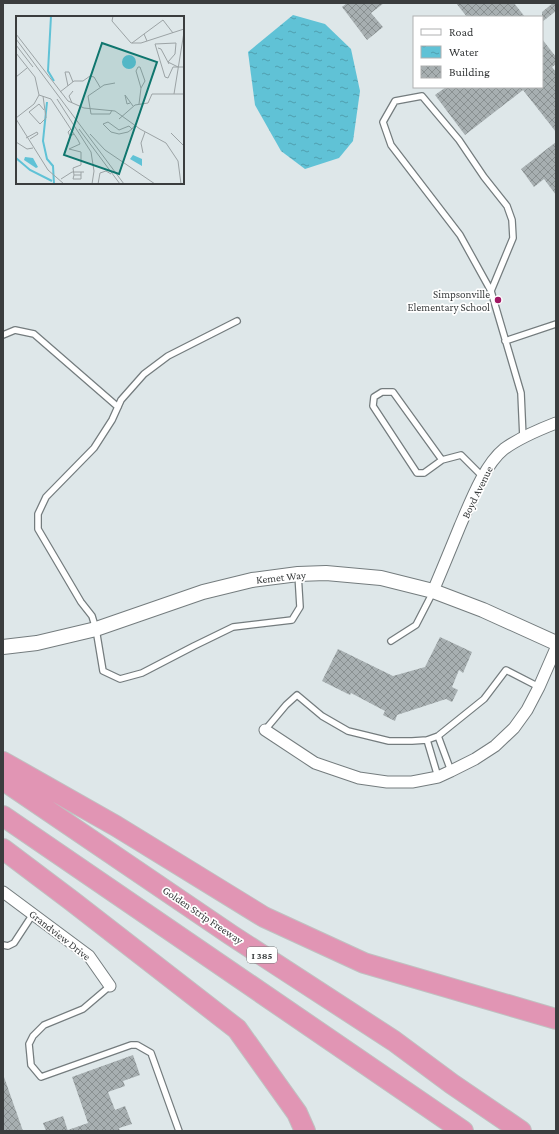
<svg xmlns="http://www.w3.org/2000/svg" width="559" height="1134" viewBox="0 0 559 1134" font-family="'Crimson Pro',serif">
  <defs>
    <pattern id="water-ripples" width="26" height="14" patternUnits="userSpaceOnUse"><rect width="26" height="14" fill="#60c2d6"/><path d="M2 4q2-2 4 0t4 0M15 11q2-2 4 0t4 0" fill="none" stroke="#509faf"/></pattern>
    <pattern id="building-cross-hatch" width="8" height="8" patternUnits="userSpaceOnUse"><rect width="8" height="8" fill="#a7afb1"/><path d="M0 0l8 8M0 8l8-8" fill="none" stroke="#899091"/></pattern>
  </defs>
  <rect width="100%" height="100%" fill="#dee7e9"/>
  <!-- water -->
  <path fill="url(#water-ripples)" d="M293,15L325,24L351,49L360,91L353,141L339,158L305,169L281,151L255,105L248,52Z"/>
  <!-- building -->
  <path fill="url(#building-cross-hatch)" d="M347,3H384L371,13L383,27L367,40L342,7Z
    M456,3H514L525,17H467Z
    M553,3H556V11L542,22V12Z
    M542,39L556,57V64L552,67L556,72V132L523,90L465,135L435,95L446,87H542Z
    M556,142V195L544,179L534,187L521,169Z
    M440,637L472,652L463,673L459,670L452,687L458,690L452,702L446,699L397,715L395,721L383,715L385,711L351,693L350,695L322,681L338,649L393,676L425,667Z
    M133,1055L140,1075L123,1081L125,1086L108,1092L115,1110L125,1106L132,1124L119,1128L120,1131H68V1130L88,1123L72,1077Z
    M3,1077H4L23,1131H3Z
    M63,1116L68,1131H46L43,1123Z"/>
  <g fill="none" stroke-linecap="round" stroke-linejoin="round">
    <defs>
      <path id="service" d="M491,291L513,238L512,220L507,206L484,177L459,140L422,96L395,101L383,122L391,145L460,235L491,291L521,393L523,438
        M237,321L168,356L144,374L121,400L112,420L94,448L46,497L38,514V529L81,602L92,616L96,629L103,671L120,679L142,673L194,646L233,627L292,620L300,607L298,574
        M3,335L15,330L34,334L118,407
        M505,341L556,324
        M442,460L424,473H417L373,406L374,397L382,392H393L442,460L461,455L483,477
        M391,641L416,625L433,592
        M265,730L286,705L297,695L322,716L348,731L389,741H412L427,740L438,736L484,699L506,670L539,687
        M438,736L451,771
        M427,740L438,777
        M3,945L8,946L14,943L33,914
        M110,986L83,1009L44,1025L33,1036L29,1044L31,1065L41,1077L131,1045H137L151,1053L179,1131"/>
      <path id="minor" d="M433,591C442,570 451,548 460,526C470,503 484,465 504,449C519,438 538,430 556,423
        M265,730L315,763L359,778L387,782H412L438,777L451,771L475,759L495,746L514,728L527,710L539,687L556,648
        M3,892L89,956L110,986"/>
      <path id="tertiary" d="M3,647L37,643L96,629L203,592L252,580L298,574L326,573L381,578L433,591L483,610L556,643"/>
      <path id="motorway" d="M3,762L116,826L264,917L364,963L556,1019
        M3,780L231,935L394,1041L452,1084L521,1131
        M3,816L463,1131
        M3,849L72,901L237,1029L297,1113L305,1131"/>
    </defs>
    <!-- service casing -->
    <use href="#service" stroke="#747c7e" stroke-width="8"/>
    <!-- minor casing -->
    <use href="#minor" stroke="#747c7e" stroke-width="13"/>
    <!-- tertiary casing -->
    <use href="#tertiary" stroke="#747c7e" stroke-width="16"/>
    <!-- motorway casing -->
    <use href="#motorway" stroke="#c0c1c1" stroke-width="22"/>
    <!-- service -->
    <use href="#service" stroke="#fff" stroke-width="5.5"/>
    <!-- minor -->
    <use href="#minor" stroke="#fff" stroke-width="11"/>
    <!-- tertiary -->
    <use href="#tertiary" stroke="#fff" stroke-width="14"/>
    <!-- motorway -->
    <use href="#motorway" stroke="#e195b4" stroke-width="20"/>
  </g>
  <!-- markers -->
  <circle fill="#a11864" stroke="#fff" stroke-width="1.5" cx="498" cy="300" r="4"/>
  <g text-anchor="middle" stroke-width="3.5" stroke-linejoin="round" paint-order="stroke">
    <!-- shield labels -->
    <rect fill="#fff" stroke="#757778" stroke-width="1" x="247" y="947" width="30" height="16" rx="3"/>
    <g font-size="10" font-weight="bold" fill="#3a3d3e">
      <text x="262" y="959">I 385</text>
    </g>
    <!-- poi labels -->
    <g font-size="11" fill="#3a3d3e" stroke="#fff" text-anchor="end">
      <text x="490" y="298">Simpsonville<tspan x="490" dy="13">Elementary School</tspan></text>
    </g>
    <!-- street labels -->
    <g font-size="11" fill="#3a3d3e" stroke="#fff">
      <text transform="translate(477 492) rotate(-64)" y="4">Boyd Avenue</text>
      <text transform="translate(281 577) rotate(-6)" y="4">Kemet Way</text>
      <text transform="translate(203 915) rotate(34)" y="4">Golden Strip Freeway</text>
      <text transform="translate(60 935) rotate(38)" y="4">Grandview Drive</text>
    </g>
  </g>
  <!-- overview -->
  <g transform="translate(16 16)">
    <rect width="168" height="168" fill="#dee7e9"/>
    <path d="M106 46a7 7 0 1 1 14 0a7 7 0 1 1-14 0ZM117,139L126,143V150L114,143ZM9,141L17,142L22,151L20,152L8,144Z" fill="#60c2d6"/>
    <path fill="none" stroke="#60c2d6" stroke-width="2" d="M35,0L32,55L38,65M31,86L27,125L31,143L37,150L38,168M0,142L14,154L36,165"/>
    <path fill="none" stroke="#9ca3a5" stroke-width="1" d="M97,0L96,5L115,27H125L168,13M0,18L52,85L68,92L99,95L124,113L150,127L162,145L165,168M0,23L108,168M131,25L128,18L147,4L157,17M116,27L128,18M0,29L17,51M142,32L145,33L153,48M0,37L19,61L23,79L18,88L0,102M162,51L152,46L159,38L160,27L139,28L149,61L152,62L157,51H168M0,61L11,52M52,70L49,56H53L57,66M44,76L58,65H67L74,60L78,61L84,71M158,78L168,16M23,79L35,83L62,124L64,128L53,133L65,136V149L57,152L58,159M27,80L30,102L24,108L13,96L23,88L28,94M41,83L75,136L78,155L76,168M56,87L53,80L57,75M114,87L111,88L109,79L117,90M123,88L125,72L120,55L122,51H124L129,65L125,72M96,94L94,98H75L72,80L88,69L99,67M0,103L32,154L48,168M103,103L119,89L132,87L136,78H168M55,113L52,116L54,120L58,118M63,113L104,168M116,113L113,110L103,114L92,106L87,108L95,116L103,118L112,116L116,113L119,109M155,117L168,130M74,118L89,134L139,168M10,122L21,116L22,118L14,123M0,126L11,133L17,132M127,137L125,127L129,116M65,156V163H57L58,159H65M45,163L56,156H68M82,168L84,157L90,155L95,158"/>
    <path fill="#0f766e" fill-opacity="0.15" stroke="#0f766e" stroke-width="2" d="M86,27L141,46L103,158L48,139Z"/>
    <rect width="168" height="168" fill="none" stroke="#3a3d3e" stroke-width="2"/>
  </g>
  <!-- border -->
  <rect width="559" height="1134" fill="none" stroke="#3a3d3e" stroke-width="8"/>
  <!-- legend -->
  <rect x="413" y="16" width="130" height="72" fill="#ffffff" stroke="#b0b1b2"/>
  <rect x="421" y="29" width="20" height="6" fill="#ffffff" stroke="#b0b1b2"/>
  <text x="449" y="36" font-size="12" fill="#3a3d3e">Road</text>
  <rect x="421" y="46" width="20" height="12" fill="url(#water-ripples)" stroke="#b0b1b2"/>
  <text x="449" y="56" font-size="12" fill="#3a3d3e">Water</text>
  <rect x="421" y="66" width="20" height="12" fill="url(#building-cross-hatch)" stroke="#b0b1b2"/>
  <text x="449" y="76" font-size="12" fill="#3a3d3e">Building</text>
</svg>
